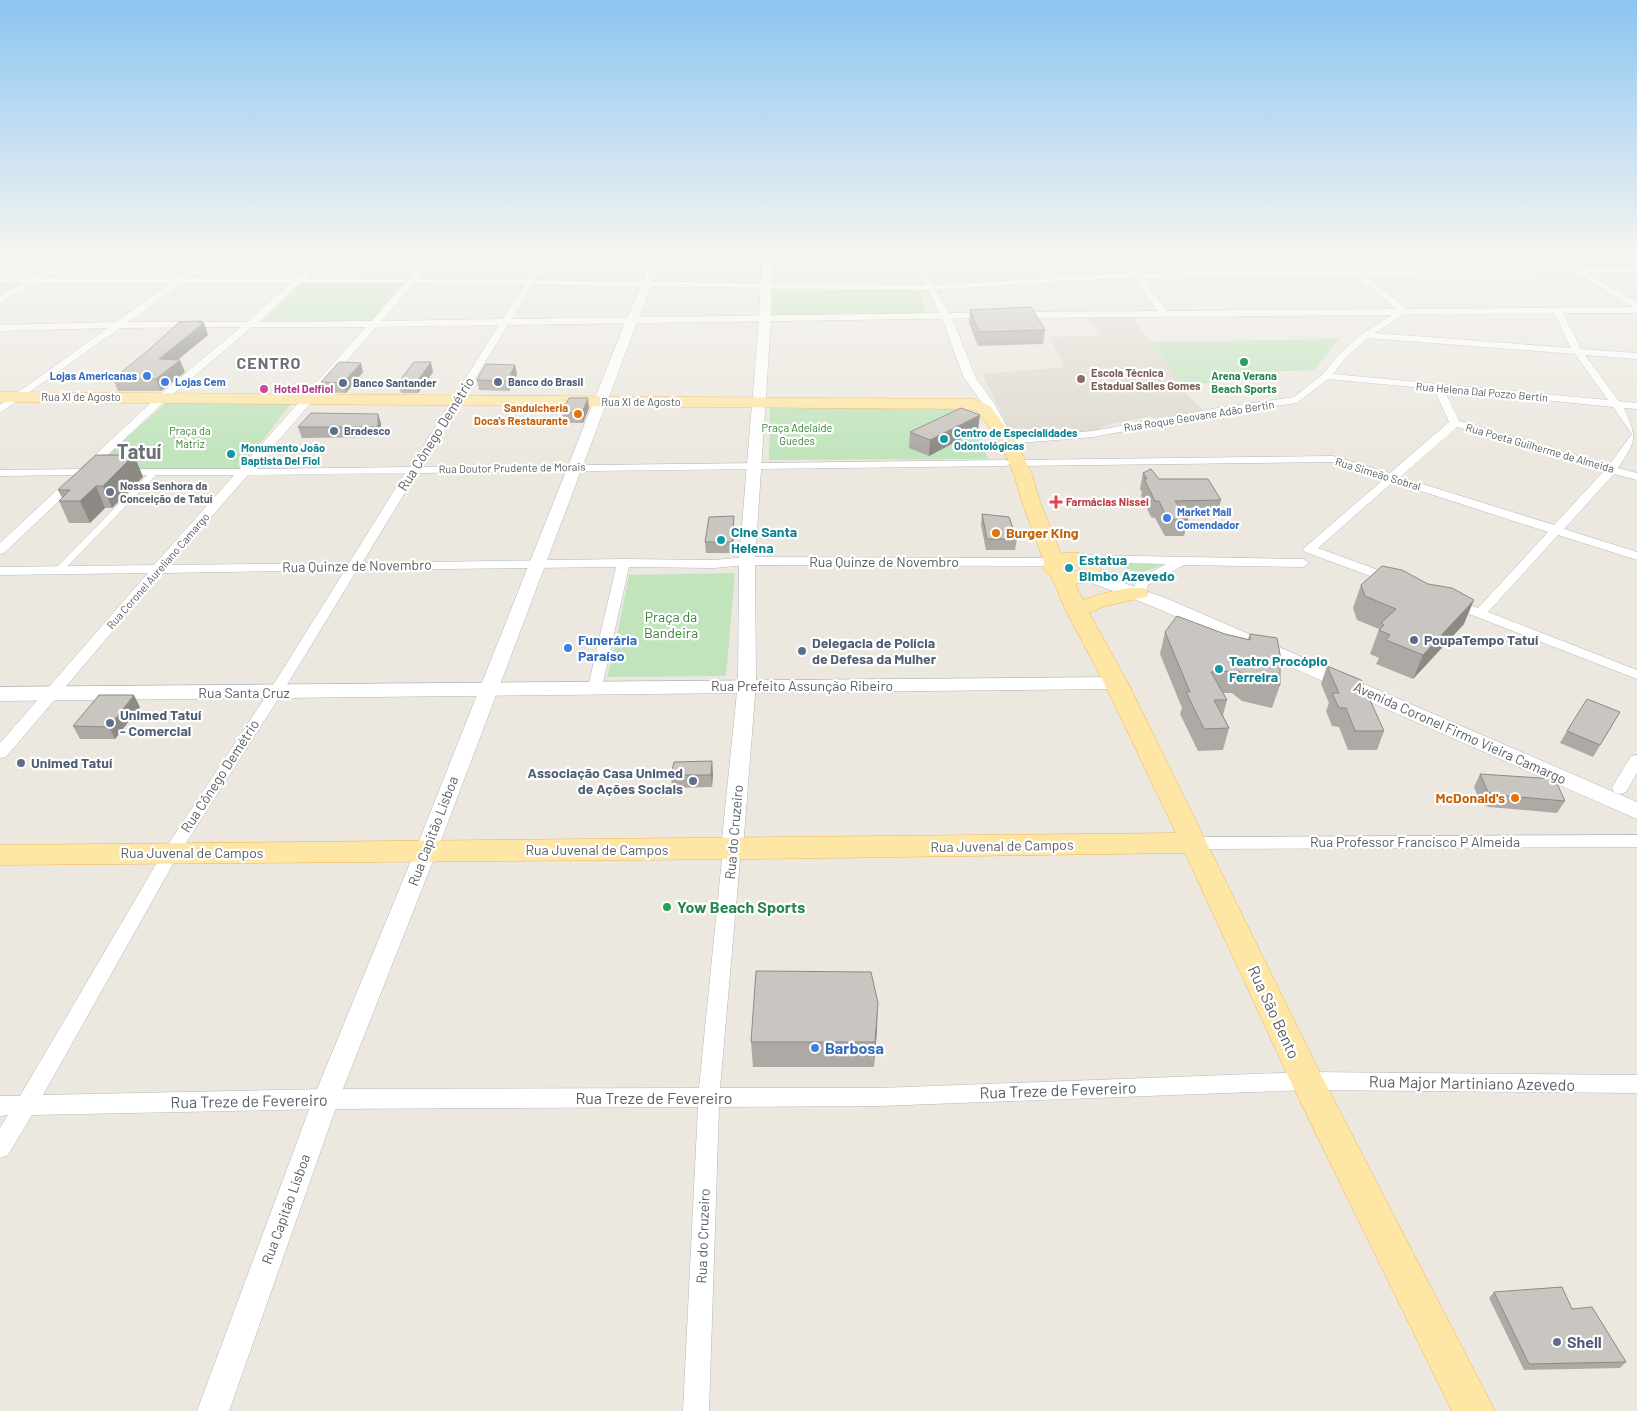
<svg xmlns="http://www.w3.org/2000/svg" width="1637" height="1411" viewBox="0 0 1637 1411" font-family="Barlow,sans-serif">
  <rect width="100%" height="100%" fill="#ece8e0"/>
  <!-- education -->
  <path fill="#dedad1" d="M1131,317L1169,364L1181,388L1203,410L1155,418L1151,416L1107,425L1092,433L1032,437L1010,432L982,374L1065,367L1049,337L1100,335L1087,318Z"/>
  <!-- green -->
  <path fill="#c1e4bd" d="M301,283H405L371,323H260Z
    M773,290H910L920,293L926,314L772,317Z
    M1339,339L1314,370L1265,372L1273,379L1179,385L1169,364L1151,342Z
    M166,403L291,404L238,471L89,470Z
    M770,406L958,408L971,413L988,459L769,460Z
    M1160,563L1162,565C1142,573 1138,575 1119,564Z
    M735,573L726,676L607,677L615,647L629,575Z"/>
  <g fill="none" stroke-linecap="round" stroke-linejoin="round">
    <defs>
      <path id="pedestrian" d="M125,469H245L249,472L245,475H156L62,572H56L54,570L56,568L147,475L122,474V470Z"/>
      <path id="minor" d="M72,254H81L43,278H178L212,254H221L189,278H296L323,254H332L306,278L410,279L432,254H440L419,279L527,280L543,254H551L535,280L926,285L909,254H917L934,285L1131,273L1117,254H1125L1139,273L1349,270L1329,254H1338L1358,270L1569,268L1548,254H1557L1580,268H1637V272L1588,273L1637,303V313H1563L1581,349L1637,353V359L1585,355L1619,401L1637,403V409L1624,408C1637,438 1637,440 1618,468L1637,473V480L1614,474L1564,529L1637,552V560L1558,535L1488,612L1637,670V679L1446,605L1444,602L1451,598L1478,608L1548,532L1393,482L1318,548L1397,577L1398,580L1392,584L1305,552L1303,549L1384,479L1332,462L1018,466L1012,463L1018,460L1333,456L1390,473L1449,422L1434,389L1328,379L1297,403L1218,414L1093,437L1007,444L1002,441L1007,438L1093,431L1218,408L1294,397L1323,374L1341,352L1363,333L1392,315L1016,318L1012,315L1016,312L1158,311L1134,277L936,290L949,313H991V317L988,318L508,325L421,467L1006,460L1012,463L1006,466L417,473L362,563L623,559L714,560L747,557L1054,558L1060,562L1054,566L747,565L714,568L629,567L602,687L600,690H590L588,687L616,567L357,570L282,693L177,857L43,1095L326,1089L699,1088L723,849L726,845L732,843L738,845L741,849L720,1088H879L1307,1072L1637,1075V1093L1307,1090L879,1106L719,1107L709,1411H683L698,1107L326,1109L32,1115L8,1155L0,1158V1128L8,1115L0,1116V1096H20L165,849L268,693L345,570L162,573L6,757L0,758V743L148,573L0,575V567L154,565L366,327H252L166,400L4,553L0,554V543L73,475L0,476V470L80,469L158,396L241,327L120,328L0,413V405L108,328L0,331V325L116,322L171,283H35L0,303V296L23,283L0,282V278H32ZM1577,273L1632,307L1407,309L1364,275ZM1354,275L1397,309L1167,311L1142,277ZM182,283H291L247,322H128ZM300,283H405L371,321L258,322ZM414,283L524,285L502,319L381,321ZM532,285L928,290L940,313L511,319ZM1554,313L1571,348L1375,333L1404,314ZM499,325L410,467L254,469L376,327ZM1368,338L1575,354L1608,400L1333,374L1347,356ZM1444,390L1613,407L1632,434L1609,465L1459,421ZM1457,427L1604,471L1554,525L1400,477ZM405,473L349,563L169,565L248,475Z
        M1079,555L1303,559L1309,563L1303,567L1184,565L1148,585L1144,596L1139,597L1132,593L1137,580L1166,564L1075,562L1073,559Z
        M1637,755V773L1626,792L1620,794L1614,792L1612,788L1614,784L1631,756Z
        M1637,835V847L1194,849L1188,847L1185,843L1188,839L1194,837Z"/>
      <path id="tertiary" d="M655,254H665L638,320L437,851L339,1099L229,1411H197L313,1099L415,851L626,320Z
        M762,254H772L771,319L755,561L756,682L743,849L740,855L732,857L724,855L721,849L738,682L739,561L759,319Z
        M946,313L951,316L976,378L994,403L1007,427L1005,430H995L982,403L964,378L941,316Z"/>
      <path id="secondary" d="M1088,570L1168,599L1637,802V819L1154,607L1082,579L1079,575L1082,571Z
        M1116,677L1123,678L1126,683L1123,688L1116,689L0,701V687Z"/>
      <path id="primary" d="M0,392L974,399L990,406L1016,441L1032,474L1040,502L1061,554C1077,550 1093,554 1101,569C1099,581 1086,583 1075,584L1083,600C1098,594 1131,585 1146,589L1149,593L1146,597L1105,606L1089,613L1128,683L1319,1071L1495,1411H1452L1295,1091L1185,853L753,859L0,865V845L1176,833L1104,683L1066,611L1052,578L1043,569L1044,562L1022,502L1014,474L999,441L978,412L971,409L0,402ZM1068,564L1077,565L1081,570L1071,572L1063,568L1064,565Z"/>
    </defs>
    <!-- pedestrian casing -->
    <use href="#pedestrian" stroke="#b3b7bb" stroke-width="1"/>
    <!-- minor casing -->
    <use href="#minor" stroke="#b3b7bb" stroke-width="1"/>
    <!-- tertiary casing -->
    <use href="#tertiary" stroke="#b3b7bb" stroke-width="1"/>
    <!-- secondary casing -->
    <use href="#secondary" stroke="#b2b7bb" stroke-width="1"/>
    <!-- primary casing -->
    <use href="#primary" stroke="#efb456" stroke-width="1"/>
    <!-- pedestrian -->
    <use href="#pedestrian" fill="#fff" fill-rule="evenodd"/>
    <!-- minor -->
    <use href="#minor" fill="#fff" fill-rule="evenodd"/>
    <!-- tertiary -->
    <use href="#tertiary" fill="#fff" fill-rule="evenodd"/>
    <!-- secondary -->
    <use href="#secondary" fill="#fff" fill-rule="evenodd"/>
    <!-- primary -->
    <use href="#primary" fill="#fee6a4" fill-rule="evenodd"/>
  </g>
  <!-- wall -->
  <path fill="#ada9a5" d="M970,310L1045,330L1043,344L978,346L969,323Z
    M203,323L208,335L178,360L185,372L161,391H118L113,379Z
    M515,365L517,374L509,391L479,390L477,380Z
    M363,372L346,393L324,392L321,382Z
    M433,372L418,393H401L398,383Z
    M589,408L583,423H564L562,412Z
    M378,414L381,424V437L302,438L298,427Z
    M978,430L929,456L909,448L910,432Z
    M134,455L143,477L112,508H105L90,523H69L59,501L62,498L58,490Z
    M1143,473L1159,479L1221,500L1217,517L1187,518L1188,519L1184,536H1165L1155,518L1151,517L1141,496L1142,492L1140,489Z
    M982,514L1017,539L1015,550H986L981,525Z
    M734,516V527L733,553H706L705,542Z
    M1361,585L1464,624L1413,679L1376,664L1379,658L1370,654L1379,629L1357,620L1353,608Z
    M1165,632L1225,634L1248,639L1250,634L1280,685L1272,708L1242,701L1232,693H1223L1227,700L1223,715L1229,728L1223,750L1198,751L1180,714L1182,708L1160,654Z
    M1327,666L1384,731L1377,750H1348L1339,727L1332,726L1326,711L1329,703L1321,684Z
    M140,707L115,739H80L73,726Z
    M1613,724L1593,757L1560,743L1567,731Z
    M713,773L712,787L672,788L671,775Z
    M1480,774L1565,801L1557,813L1489,807L1481,804L1474,787Z
    M877,1029L874,1067H753L751,1042Z
    M1494,1292L1572,1309L1626,1362L1620,1368L1524,1370L1489,1298Z"/>
  <!-- shaded-wall -->
  <path fill="#8d8a86" d="M202,321L203,324L204,323L208,335L163,371L159,359Z
    M180,360L185,372L161,391L156,379Z
    M431,362L433,372L418,393L416,383Z
    M361,363L363,372L346,393L343,383Z
    M515,365L517,374L509,391L507,381Z
    M588,398L589,408L583,423L582,413Z
    M378,414L381,424V437L378,427Z
    M980,415L978,430L929,456L930,440Z
    M134,455L143,477L112,508L103,486Z
    M96,486L105,508L90,523L80,501Z
    M734,516V527L733,553L732,542Z
    M1474,600L1464,624L1413,679L1423,655Z
    M134,695L140,707L115,739L109,727Z
    M712,761L713,773L712,787L711,775Z
    M878,1003L877,1029L874,1067L875,1042Z"/>
  <!-- building -->
  <path fill="#c9c5c0" stroke="#8d8a86" d="M1031,307L1045,330L979,332L970,310Z
    M202,321L199,323H204L159,359L180,360L156,379H113L151,348L179,322Z
    M339,362L361,363L343,383L321,382Z
    M414,362H431L416,383H398Z
    M486,364L515,365L507,381L477,380Z
    M569,398H588L582,413L562,412Z
    M961,408L980,415L930,440L910,432Z
    M311,413L378,414V427H298Z
    M96,455H134L103,486H96L80,501H59L70,490H58Z
    M1151,469L1159,479H1208L1221,500L1175,501L1188,519L1168,520L1159,501H1155L1144,479H1147L1143,473Z
    M982,514L1009,517L1017,539H987Z
    M734,516L732,542H705L709,517Z
    M1382,566L1402,570L1428,584L1452,588L1474,600L1423,655L1386,640L1390,635L1379,630L1384,625L1381,623L1396,609L1365,596L1361,585Z
    M1177,616L1225,634L1250,640V634L1277,638L1280,654V685L1249,679L1239,671L1211,672L1227,700H1214L1229,728L1204,729L1186,692H1190L1165,632Z
    M1327,666L1361,680L1384,731H1355L1346,708H1339L1332,693H1339Z
    M99,695H134L109,727L73,726Z
    M1587,699L1620,712L1600,745L1567,731Z
    M712,761L711,775H671L674,762Z
    M1480,774L1555,779L1565,801L1496,795L1488,792Z
    M756,971L871,972L878,1003L875,1042H751Z
    M1562,1287L1572,1309L1592,1307L1626,1362L1529,1364L1494,1292Z"/>
  <!-- sky -->
  <linearGradient id="sky" x2="0" y2="1"><stop stop-color="#8bc5f1"/><stop offset="0.56" stop-color="#f6f5f1"/><stop offset="1" stop-color="#f6f5f1" stop-opacity="0"/></linearGradient>
  <rect width="1637" height="452" fill="url(#sky)"/>
  <!-- markers -->
  <g fill="#2e9e5b" stroke="#fff" stroke-width="2">
    <circle cx="1244" cy="362" r="5"/>
    <circle cx="667" cy="907" r="5"/>
  </g>
  <g fill="#3f7fe0" stroke="#fff" stroke-width="2">
    <circle cx="147" cy="376" r="5"/>
    <circle cx="165" cy="382" r="5"/>
    <circle cx="1167" cy="518" r="5"/>
    <circle cx="568" cy="648" r="5"/>
    <circle cx="815" cy="1048" r="5"/>
  </g>
  <circle fill="#8d6e63" stroke="#fff" stroke-width="2" cx="1081" cy="379" r="5"/>
  <g fill="#5c6f8a" stroke="#fff" stroke-width="2">
    <circle cx="498" cy="382" r="5"/>
    <circle cx="343" cy="383" r="5"/>
    <circle cx="334" cy="431" r="5"/>
    <circle cx="1414" cy="640" r="5"/>
    <circle cx="802" cy="651" r="5"/>
    <circle cx="110" cy="723" r="5"/>
    <circle cx="21" cy="763" r="5"/>
    <circle cx="693" cy="781" r="5"/>
    <circle cx="1557" cy="1342" r="5"/>
  </g>
  <circle fill="#d1479c" stroke="#fff" stroke-width="2" cx="264" cy="389" r="5"/>
  <g fill="#e8710a" stroke="#fff" stroke-width="2">
    <circle cx="578" cy="414" r="5"/>
    <circle cx="996" cy="533" r="5"/>
    <circle cx="1515" cy="798" r="5"/>
  </g>
  <g fill="#0f9aa8" stroke="#fff" stroke-width="2">
    <circle cx="944" cy="439" r="5"/>
    <circle cx="231" cy="454" r="5"/>
    <circle cx="721" cy="540" r="5"/>
    <circle cx="1069" cy="568" r="5"/>
    <circle cx="1219" cy="669" r="5"/>
  </g>
  <circle fill="#6b7280" stroke="#fff" stroke-width="2" cx="110" cy="492" r="5"/>
  <path fill="#e0444e" stroke="#fff" stroke-width="2" d="M1053.5 494.5h5v5h5v5h-5v5h-5v-5h-5v-5h5z"/>
  <g text-anchor="middle" stroke-width="4.5" stroke-linejoin="round" paint-order="stroke">
    <!-- far-education labels -->
    <g font-size="11" font-weight="bold" fill="#785e54" stroke="#fff" text-anchor="start">
      <text x="1091" y="377">Escola Técnica<tspan x="1091" dy="13">Estadual Salles Gomes</tspan></text>
    </g>
    <!-- far-shop labels -->
    <g font-size="11" font-weight="bold" fill="#366cbe" stroke="#fff" text-anchor="start">
      <text x="137" y="380" text-anchor="end">Lojas Americanas</text>
      <text x="175" y="386">Lojas Cem</text>
      <text x="1177" y="516">Market Mall<tspan x="1177" dy="13">Comendador</tspan></text>
    </g>
    <!-- far-leisure labels -->
    <g font-size="11" font-weight="bold" fill="#27864d" stroke="#fff">
      <text x="1244" y="380">Arena Verana<tspan x="1244" dy="13">Beach Sports</tspan></text>
    </g>
    <!-- far-service labels -->
    <g font-size="11" font-weight="bold" fill="#4e5e75" stroke="#fff" text-anchor="start">
      <text x="508" y="386">Banco do Brasil</text>
      <text x="353" y="387">Banco Santander</text>
      <text x="344" y="435">Bradesco</text>
    </g>
    <!-- far-hotel labels -->
    <g font-size="11" font-weight="bold" fill="#b23c85" stroke="#fff" text-anchor="start">
      <text x="274" y="393">Hotel Delfiol</text>
    </g>
    <!-- far-street labels -->
    <g font-size="11" fill="#595e61" stroke="#fff">
      <text transform="translate(1482 392) rotate(5)" y="4">Rua Helena Dal Pozzo Bertin</text>
      <text x="81" y="401">Rua XI de Agosto</text>
      <text x="641" y="406">Rua XI de Agosto</text>
      <text transform="translate(1199 416) rotate(-9)" y="4">Rua Roque Geovane Adão Bertin</text>
      <text transform="translate(1540 448) rotate(16)" y="4">Rua Poeta Guilherme de Almeida</text>
      <text transform="translate(512 468) rotate(-1)" y="4">Rua Doutor Prudente de Morais</text>
      <text transform="translate(1378 474) rotate(17)" y="4">Rua Simeão Sobral</text>
      <text transform="translate(158 571) rotate(-49)" y="4">Rua Coronel Aureliano Camargo</text>
    </g>
    <!-- far-food labels -->
    <g font-size="11" font-weight="bold" fill="#c56008" stroke="#fff" text-anchor="end">
      <text x="568" y="412">Sanduicheria<tspan x="568" dy="13">Doca's Restaurante</tspan></text>
    </g>
    <!-- far-park labels -->
    <g font-size="11" fill="#3a8435" stroke="#fff">
      <text x="797" y="432">Praça Adelaide<tspan x="797" dy="13">Guedes</tspan></text>
      <text x="190" y="435">Praça da<tspan x="190" dy="13">Matriz</tspan></text>
    </g>
    <!-- far-culture labels -->
    <g font-size="11" font-weight="bold" fill="#0d838f" stroke="#fff" text-anchor="start">
      <text x="954" y="437">Centro de Especialidades<tspan x="954" dy="13">Odontológicas</tspan></text>
      <text x="241" y="452">Monumento João<tspan x="241" dy="13">Baptista Del Fiol</tspan></text>
    </g>
    <!-- far-worship labels -->
    <g font-size="11" font-weight="bold" fill="#5b616d" stroke="#fff" text-anchor="start">
      <text x="120" y="490">Nossa Senhora da<tspan x="120" dy="13">Conceição de Tatuí</tspan></text>
    </g>
    <!-- far-health labels -->
    <g font-size="11" font-weight="bold" fill="#be3a42" stroke="#fff" text-anchor="start">
      <text x="1066" y="506">Farmácias Nissei</text>
    </g>
    <!-- street labels -->
    <g font-size="14" fill="#595e61" stroke="#fff">
      <text transform="translate(436 434) rotate(-58)" y="5">Rua Cônego Demétrio</text>
      <text x="884" y="567">Rua Quinze de Novembro</text>
      <text transform="translate(357 566) rotate(-1)" y="5">Rua Quinze de Novembro</text>
      <text x="802" y="691">Rua Prefeito Assunção Ribeiro</text>
      <text x="244" y="698">Rua Santa Cruz</text>
      <text transform="translate(1460 733) rotate(24)" y="5">Avenida Coronel Firmo Vieira Camargo</text>
      <text transform="translate(220 776) rotate(-57)" y="5">Rua Cônego Demétrio</text>
      <text transform="translate(433 831) rotate(-69)" y="5">Rua Capitão Lisboa</text>
      <text transform="translate(734 832) rotate(-85)" y="5">Rua do Cruzeiro</text>
      <text x="1415" y="847">Rua Professor Francisco P Almeida</text>
      <text transform="translate(1002 846) rotate(-1)" y="5">Rua Juvenal de Campos</text>
      <text x="597" y="855">Rua Juvenal de Campos</text>
      <text x="192" y="858">Rua Juvenal de Campos</text>
      <text transform="translate(286 1209) rotate(-70)" y="5">Rua Capitão Lisboa</text>
      <text transform="translate(703 1236) rotate(-88)" y="5">Rua do Cruzeiro</text>
    </g>
    <!-- culture labels -->
    <g font-size="14" font-weight="bold" fill="#0d838f" stroke="#fff" text-anchor="start">
      <text x="731" y="537">Cine Santa<tspan x="731" dy="16">Helena</tspan></text>
      <text x="1079" y="565">Estatua<tspan x="1079" dy="16">Bimbo Azevedo</tspan></text>
      <text x="1229" y="666">Teatro Procópio<tspan x="1229" dy="16">Ferreira</tspan></text>
    </g>
    <!-- food labels -->
    <g font-size="14" font-weight="bold" fill="#c56008" stroke="#fff" text-anchor="start">
      <text x="1006" y="538">Burger King</text>
      <text x="1505" y="803" text-anchor="end">McDonald's</text>
    </g>
    <!-- park labels -->
    <g font-size="14" fill="#3a8435" stroke="#fff">
      <text x="671" y="622">Praça da<tspan x="671" dy="16">Bandeira</tspan></text>
    </g>
    <!-- shop labels -->
    <g font-size="14" font-weight="bold" fill="#366cbe" stroke="#fff" text-anchor="start">
      <text x="578" y="645">Funerária<tspan x="578" dy="16">Paraíso</tspan></text>
    </g>
    <!-- service labels -->
    <g font-size="14" font-weight="bold" fill="#4e5e75" stroke="#fff" text-anchor="start">
      <text x="1424" y="645">PoupaTempo Tatuí</text>
      <text x="812" y="648">Delegacia de Polícia<tspan x="812" dy="16">de Defesa da Mulher</tspan></text>
      <text x="120" y="720">Unimed Tatuí<tspan x="120" dy="16">- Comercial</tspan></text>
      <text x="31" y="768">Unimed Tatuí</text>
      <text x="683" y="778" text-anchor="end">Associação Casa Unimed<tspan x="683" dy="16">de Ações Sociais</tspan></text>
    </g>
    <!-- far-district labels -->
    <g font-size="16" font-weight="bold" letter-spacing="1" fill="#6a7073" stroke="#fff">
      <text x="269" y="369">CENTRO</text>
    </g>
    <!-- near-leisure labels -->
    <g font-size="16" font-weight="bold" fill="#27864d" stroke="#fff" text-anchor="start">
      <text x="677" y="913">Yow Beach Sports</text>
    </g>
    <!-- near-street labels -->
    <g font-size="16" fill="#595e61" stroke="#fff">
      <text transform="translate(1274 1012) rotate(65)" y="6">Rua São Bento</text>
      <text transform="translate(1472 1083) rotate(1)" y="6">Rua Major Martiniano Azevedo</text>
      <text transform="translate(1058 1090) rotate(-2)" y="6">Rua Treze de Fevereiro</text>
      <text x="654" y="1104">Rua Treze de Fevereiro</text>
      <text transform="translate(249 1101) rotate(-1)" y="6">Rua Treze de Fevereiro</text>
    </g>
    <!-- near-shop labels -->
    <g font-size="16" font-weight="bold" fill="#366cbe" stroke="#fff" text-anchor="start">
      <text x="825" y="1054">Barbosa</text>
    </g>
    <!-- near-service labels -->
    <g font-size="16" font-weight="bold" fill="#4e5e75" stroke="#fff" text-anchor="start">
      <text x="1567" y="1348">Shell</text>
    </g>
    <!-- far-town labels -->
    <g font-size="20" font-weight="bold" fill="#6a7073" stroke="#fff">
      <text x="139" y="459">Tatuí</text>
    </g>
  </g>
</svg>
